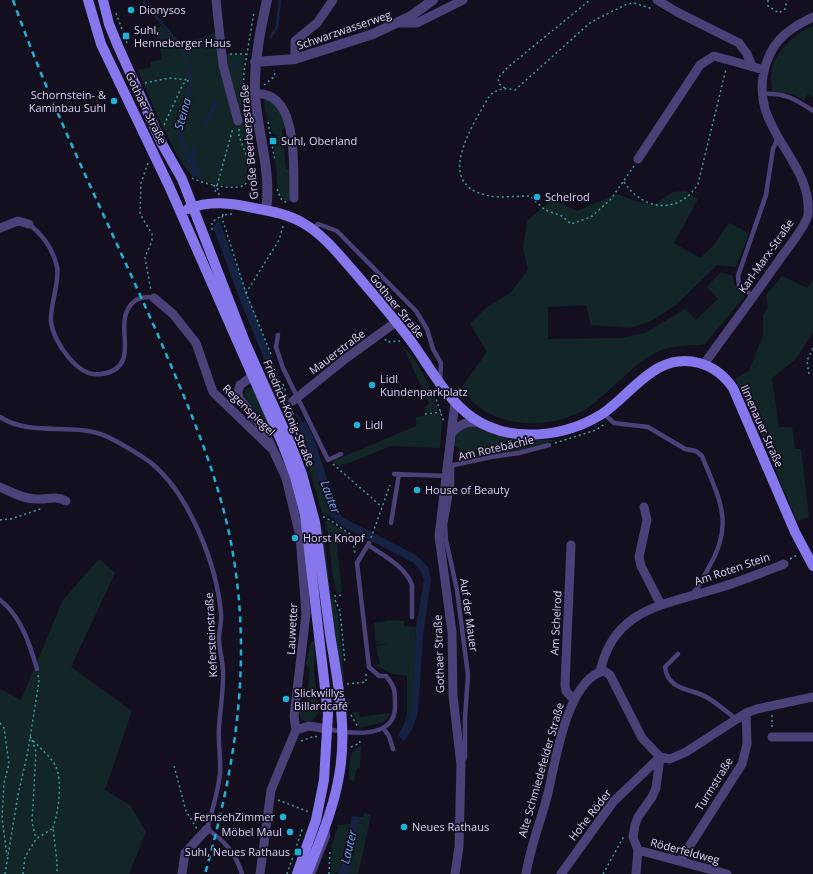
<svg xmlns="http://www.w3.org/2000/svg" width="813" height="874" viewBox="0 0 813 874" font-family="'Open Sans',sans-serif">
  <rect width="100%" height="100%" fill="#140f1e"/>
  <!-- green -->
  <path fill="#132627" d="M161,25L183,43L216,33L219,54H245L241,101L247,150V179L244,184C231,188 205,184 193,176C179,167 145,88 138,70L151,67L150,62L162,59L156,30Z
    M813,26V97L808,94L804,100L793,94L772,91C772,86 771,80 771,75C773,53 794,34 813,26Z
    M264,100H268L277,107L288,126L282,129L286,169H291L292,197L290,202L282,199L278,190L274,145L278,144L276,135L272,133L265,110Z
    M686,191L698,199L674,243L700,258L713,246L729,223L749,233L736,267L717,265L676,305L651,321L631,328L591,325L586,305L548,307V339L621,338L645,333L685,309L696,320L718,299L707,287L721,272L733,276L734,284L745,296L705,344C690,346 670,345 657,352C633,364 612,390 590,406C558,429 503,430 473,402C469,398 465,393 461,388L487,352L470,324L487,307L510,293L528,270L523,248L527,221L550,201L561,203L577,211L617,194L635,201L653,205L673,192Z
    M782,276L807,288L813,279V332L796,359L772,378L779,427H792L795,449H801L809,517L797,521L758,427L735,379L749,371L763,335V315L768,307L766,295Z
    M401,345C421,362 429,387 438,410L427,412L424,407L429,404L406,353Z
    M251,387L254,388L264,411L267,425L244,396L246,389Z
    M439,413L442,423L440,448L391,446L339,467L333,461L416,426V417Z
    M288,416L295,425H297L313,460L326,506L331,517L322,513L309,469Z
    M476,426L519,440H557L515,452L459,462L460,449L455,446L456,436L463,427Z
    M318,518L324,535L330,590L338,614L344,677L343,685Z
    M325,521H329L339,529L351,535L336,538L342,592L337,593C329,569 332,545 325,521Z
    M99,559L115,573L71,667L132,711L105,790L130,805L146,832L129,874H0V689L21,700L63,600Z
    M388,620L404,621V626L416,627L412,705L410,714L404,725L407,712V676L393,674L374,665L380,664L376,646L389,644L376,645L374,623L387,621Z
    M315,641L314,672L319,711L314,719L306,722L301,719L298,711L301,704H306L310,669L306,664L311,642Z
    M352,712H359L360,717L391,713L384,722L360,728Z
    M361,746L360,767L356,770L354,781L349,780C350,766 346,752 361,746Z
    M364,813L371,815L358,874H347L360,817H363Z
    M350,824L339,872L331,874L332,846L338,825Z"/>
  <!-- water -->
  <path fill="#162242" d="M215,100L219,102L207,127L203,124Z
    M183,105L187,108C181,130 180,136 190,157L193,145L197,147L195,159L204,180L193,176L177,136V125Z
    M219,220L283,388L291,402L285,408L243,308L213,227Z
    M305,421L314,438L334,501L342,517L416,555L428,567L431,580L423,636L418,712L413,728L404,741L398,735L410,714L412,705L416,627L424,580L420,570L414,563L344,527L331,517L326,506L313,460L297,425Z
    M352,816L360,817L350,869L347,874H338L343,860Z"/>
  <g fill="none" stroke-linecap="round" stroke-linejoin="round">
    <!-- stream -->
    <path stroke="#162242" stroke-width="2.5" d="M144,0L145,5C165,25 191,53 191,84C191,91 186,100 183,107
      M270,38L277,27L280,0
      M232,68L241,61
      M286,404L299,418L302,425"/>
    <!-- path -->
    <path stroke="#3e9da2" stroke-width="1.5" stroke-dasharray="2 3" stroke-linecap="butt" d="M768,0V6L779,13L785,9L787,0
      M116,13L127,43
      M230,54H246
      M145,83L169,78L189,80
      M264,85L275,76L274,70
      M505,88L499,84L498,78L508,67L590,0
      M243,105L244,72L254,12
      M268,122L275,161
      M164,125L183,84L189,80
      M239,129V136L248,160
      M148,163L141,183L140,214L152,234V241L145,257L151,291
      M634,166L611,199L591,217L571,224L562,216L545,210L530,196C520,196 509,197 499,197C429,192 470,129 490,95C499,88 505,88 515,90L591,22L627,4L634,3L653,9
      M250,177L258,175
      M192,178C204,184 233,191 245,185L250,177L245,125
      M624,182C643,211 679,215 698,184L726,69
      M214,185L216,194
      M277,189L281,199L287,203
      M219,195L217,186L233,128
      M232,214L223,215L222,218L246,293L271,354
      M212,230V222L223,215L222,213
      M246,293L279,240L284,223
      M385,339L387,342L400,341
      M809,374L807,361L813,348
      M283,384L287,395
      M433,390L444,422
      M425,414L441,412
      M555,443L596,430L606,423
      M333,464L382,507
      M323,517C333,520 342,530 352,535L355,554
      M0,520L11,519L43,508
      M371,538L390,485
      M790,559L797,555
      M334,596L343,595
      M335,600L340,611L345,663
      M347,684L366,682V673
      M351,715L358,727
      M772,715V729
      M0,723L4,728L9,764L4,783L2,818L7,856
      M30,737C38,747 51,756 56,767C63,784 58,812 53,828
      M32,740L36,752L32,822L36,839
      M301,741L315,736L318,738
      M351,747L360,743L359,738
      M174,766L186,811L197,829
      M278,800L309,812
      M5,874L18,795L28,751L39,681L38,675
      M23,874L25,857L36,839L53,828L57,862V874
      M287,874L303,827
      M329,874L330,850
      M603,874L624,836"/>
    <!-- service -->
    <path stroke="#494177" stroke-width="4.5" d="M762,94C783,92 796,99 813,111
      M29,224C43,235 53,249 57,267C60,282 50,304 51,321C53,342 78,378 101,374C111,373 119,369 123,360C130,342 115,315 136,300C142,297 148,296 154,298
      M313,229L318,224L337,231L416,311L427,329L433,349L441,363L440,382
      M753,296L739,286L738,276L766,195L773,149L778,138
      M278,335L276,347L283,368L328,460L341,454
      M603,413L614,423L648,427L685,449L696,451L702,456C719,499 735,523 709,567C704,576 700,586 693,593
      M0,417C33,438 73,421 108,437C122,444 137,453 150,462C189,493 217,565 221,614C222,622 219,630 219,638C219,651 224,664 223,677C223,694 220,711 219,728C218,743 221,759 220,774C218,792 212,811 207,829C225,841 236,854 242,874
      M449,466L491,457L519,453L549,445
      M452,467V485L445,525L446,540L457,590L468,675L465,718V757L463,762
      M394,474L446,476
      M391,523L399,474
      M368,545C383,555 406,567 412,585V617
      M0,600C21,616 30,645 37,669
      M678,654L665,667C668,692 693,688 708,698C718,704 727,712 736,719
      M383,728L389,736L393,749
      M328,729C351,734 397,740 395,704C395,690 395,687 386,676H379L369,667L357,563L369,543
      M313,874L328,836L327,828"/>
    <!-- minor -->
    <path stroke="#494177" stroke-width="9" d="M216,0L223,65L238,121
      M657,0L677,12L739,43L747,54L752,66
      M399,23H417L463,0
      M295,59V41L317,23L333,0
      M255,94C300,90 293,170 294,198
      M638,159L700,65L714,56L764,70
      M0,228L18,221L29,224
      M154,298L173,314L196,343L213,392L271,448
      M704,364C730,328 757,292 782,256C790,245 805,227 808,215C813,157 743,127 767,61C775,38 792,27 813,17
      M253,376L240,385L238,392L239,398L262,427L274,452L286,478L300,536L306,614L294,716L296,730L271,790L260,874
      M293,401L345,359L396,322
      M452,433C461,423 468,421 481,423
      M0,487C11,492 23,499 36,499C48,500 54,495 66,501
      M644,507L647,520L639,557L641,566L661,605
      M571,545L565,685L566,691L574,700
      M600,672C613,609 663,605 715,589C739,582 761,573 784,564
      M296,730L309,726L328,729
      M772,737H813
      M638,850L727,874
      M680,861L742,764L747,744L746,713
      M182,874L185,853L207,829
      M455,874L459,847L461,765L453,696L452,632L439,536L455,402
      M526,874C530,848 540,823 547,797C555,766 566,679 604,671L610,675L642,738L660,757L670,759L686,752L746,713L757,709L813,697
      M561,874L613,802L660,757
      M636,874L638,850L633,837L635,825L638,817L652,797L656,788L660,757"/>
    <!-- tertiary -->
    <path stroke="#494177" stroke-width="10" d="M255,62L295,59L373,34L411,16L433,0
      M266,210C272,171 257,133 255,94C254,62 260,31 267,0"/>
    <!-- secondary -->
    <path stroke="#8677ec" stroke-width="10" d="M88,0L101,44L169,186L283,445L295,477L305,515L328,714L324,780L316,820L297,874
      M103,0L109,24L118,46L161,142L182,179L245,342L291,445L302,474L315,522C320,560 325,597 330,634C337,678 347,725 340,770C335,806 320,840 307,874
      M188,209C210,200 231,203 254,208C270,211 288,214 303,223C324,235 340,256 356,274C376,298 398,322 416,348C433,373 448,400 473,418C511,444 565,437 602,414C632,394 656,351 699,363C714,367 724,375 733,388L795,532L813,566"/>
    <!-- rail -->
    <path stroke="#1fb2d9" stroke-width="2.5" stroke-dasharray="6 5" stroke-linecap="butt" d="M13,0C55,119 114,233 164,349C192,415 221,482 233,554C252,665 235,768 205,874"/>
  </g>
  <!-- markers -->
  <g fill="#1fb2d9" stroke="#140f1e" stroke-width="1.5">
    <circle cx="131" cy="10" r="4"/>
    <rect x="122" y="32" width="8" height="8" rx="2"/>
    <circle cx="114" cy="101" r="4"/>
    <rect x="269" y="137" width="8" height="8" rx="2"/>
    <circle cx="537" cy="197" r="4"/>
    <circle cx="372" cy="385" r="4"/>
    <circle cx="357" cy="425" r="4"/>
    <circle cx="417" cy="490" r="4"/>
    <circle cx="295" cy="538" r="4"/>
    <circle cx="286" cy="699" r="4"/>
    <circle cx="283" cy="817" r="4"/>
    <circle cx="404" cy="827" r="4"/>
    <circle cx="290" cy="832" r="4"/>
    <rect x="294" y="848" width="8" height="8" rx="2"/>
  </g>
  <g text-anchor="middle" stroke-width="3.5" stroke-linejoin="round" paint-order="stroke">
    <!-- poi labels -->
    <g font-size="11" fill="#dbd3f9" stroke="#140f1e" text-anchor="start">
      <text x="139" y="14">Dionysos</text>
      <text x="134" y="34">Suhl,<tspan x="134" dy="13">Henneberger Haus</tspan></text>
      <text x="106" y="99" text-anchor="end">Schornstein- &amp;<tspan x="106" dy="13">Kaminbau Suhl</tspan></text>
      <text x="281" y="145">Suhl, Oberland</text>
      <text x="545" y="201">Schelrod</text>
      <text x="380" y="383">Lidl<tspan x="380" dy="13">Kundenparkplatz</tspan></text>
      <text x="365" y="429">Lidl</text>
      <text x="425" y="494">House of Beauty</text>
      <text x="303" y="542">Horst Knopf</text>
      <text x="294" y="697">Slickwillys<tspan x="294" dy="13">Billardcafé</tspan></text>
      <text x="275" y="821" text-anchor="end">FernsehZimmer</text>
      <text x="412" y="831">Neues Rathaus</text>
      <text x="282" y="836" text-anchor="end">Möbel Maul</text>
      <text x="290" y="856" text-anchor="end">Suhl, Neues Rathaus</text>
    </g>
    <!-- street labels -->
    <g font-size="11" fill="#dbd3f9" stroke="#140f1e">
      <text transform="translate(344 30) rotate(-19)" y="4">Schwarzwasserweg</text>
      <text transform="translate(146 108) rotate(64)" y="4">Gothaer Straße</text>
      <text transform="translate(249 142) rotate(-95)" y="4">Große Beerbergstraße</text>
      <text transform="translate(766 256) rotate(-55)" y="4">Karl-Marx-Straße</text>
      <text transform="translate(397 306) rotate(51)" y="4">Gothaer Straße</text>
      <text transform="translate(337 352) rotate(-37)" y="4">Mauerstraße</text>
      <text transform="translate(249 410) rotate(44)" y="4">Regenspiegel</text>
      <text transform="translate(289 413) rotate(67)" y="4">Friedrich-König-Straße</text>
      <text transform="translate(762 426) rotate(66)" y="4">Ilmenauer Straße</text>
      <text transform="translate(496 448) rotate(-13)" y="4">Am Rotebächle</text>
      <text transform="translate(732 569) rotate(-19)" y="4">Am Roten Stein</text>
      <text transform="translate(469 615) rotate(82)" y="4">Auf der Mauer</text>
      <text transform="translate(556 623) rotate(-87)" y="4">Am Schelrod</text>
      <text transform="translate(292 629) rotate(-87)" y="4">Lauwetter</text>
      <text transform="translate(211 635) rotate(-93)" y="4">Kefersteinstraße</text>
      <text transform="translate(439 654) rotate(-92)" y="4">Gothaer Straße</text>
      <text transform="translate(541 770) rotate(-74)" y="4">Alte Schmiedefelder Straße</text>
      <text transform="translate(714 784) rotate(-58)" y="4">Turmstraße</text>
      <text transform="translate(590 815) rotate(-52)" y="4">Hohe Röder</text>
      <text transform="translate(685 851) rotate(15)" y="4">Röderfeldweg</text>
    </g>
    <!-- water labels -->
    <g font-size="12" font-style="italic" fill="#6fa4eb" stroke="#140f1e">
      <text transform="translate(183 114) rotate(-74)" y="4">Steina</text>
      <text transform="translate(330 497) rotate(69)" y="4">Lauter</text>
      <text transform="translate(349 847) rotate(-76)" y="4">Lauter</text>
    </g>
  </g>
</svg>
